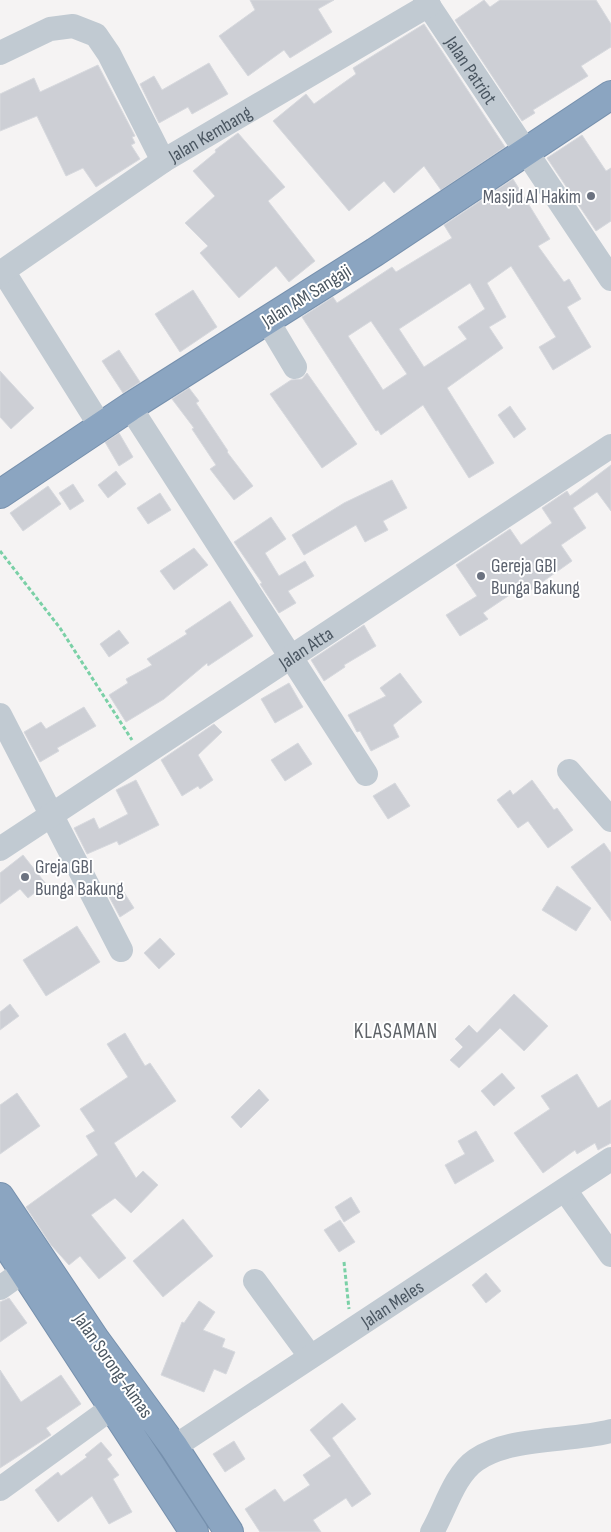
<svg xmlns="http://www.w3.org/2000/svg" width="611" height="1532" viewBox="0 0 611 1532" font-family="'Sofia Sans Condensed',sans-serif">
  <rect width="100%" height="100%" fill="#f5f3f3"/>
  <!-- building -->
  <path fill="#cdcfd5" stroke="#d7d9de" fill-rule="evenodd" d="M250,0H334L318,9L332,32L290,58L284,50L248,76L219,36L255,10Z
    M484,0L490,7L500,0H596L611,24V47L581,66L588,76L533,110L535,113L522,121L455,20Z
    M424,24L505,147L441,190L424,166L394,193L384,181L349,211L273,121L306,94L314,104L356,74L353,68Z
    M209,63L228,94L192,114L188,107L159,123L140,84L154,76L162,90Z
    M98,65L135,136L132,137L135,143L131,145L140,159L96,187L83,168L66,176L37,116L0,131V94L34,78L40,92Z
    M238,133L285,187L268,201L315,261L289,282L276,266L239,298L200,253L208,246L185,223L215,196L193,171L216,152L215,150Z
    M582,135L606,171L611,168V221L596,231L547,158Z
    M513,179L550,239L538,246L564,282L569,279L581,299L567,307L591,347L553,370L539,347L556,337L511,266L487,283L506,317L489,327L503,348L447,388L494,463L469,478L423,405L381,435L378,430L376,431L302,317L333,297L337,303L392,267L396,272L452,238L444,225ZM470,283L485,309L458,327L467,339L424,367L399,329ZM371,321L407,374L383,390L348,336Z
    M193,290L217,327L180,352L155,314Z
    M119,350L140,382L123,393L102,361Z
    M0,371L34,408L11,429L0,417Z
    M307,373L357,444L322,468L270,394L291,380L302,379Z
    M189,388L199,401L196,403L228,451L227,452L253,486L234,500L210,469L216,465L192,429L194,428L172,399Z
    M510,406L526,429L514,438L498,415Z
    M119,433L133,457L119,466L105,442Z
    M611,465V511L597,492L573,508L586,528L561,545L572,561L521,597L517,590L483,613L488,619L460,636L446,615L477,596L456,565L510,529L521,545L552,523L542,508L567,491L570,496Z
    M116,471L126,484L108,498L98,485Z
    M392,480L407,508L383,521L388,530L365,542L356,525L304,555L292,535L344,503Z
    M73,484L84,501L70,510L59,493Z
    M48,486L61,504L23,531L10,513Z
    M160,493L171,510L148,524L137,508Z
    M271,517L286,539L265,553L279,576L305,561L314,576L288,591L296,603L279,613L260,584L262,583L234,542Z
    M194,548L208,565L174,590L160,571Z
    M230,601L253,636L208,666L207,663L164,699L126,722L109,695L128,683L126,679L152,665L147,659L187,634L185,631Z
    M364,625L376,646L344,665L345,667L324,681L311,660Z
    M119,630L129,643L109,657L100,644Z
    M400,673L422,702L393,725L399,737L371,751L360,731L357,732L348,715L386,696L380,688Z
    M289,683L303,707L275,723L261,699Z
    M84,707L96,726L57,748L59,751L40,762L24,732L41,722L46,729Z
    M214,724L222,732L198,755L213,780L200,789L198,786L182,796L161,760Z
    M298,743L312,764L285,781L271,760Z
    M136,780L159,825L119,845L117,841L87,854L74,828L94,818L99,829L128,814L116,790Z
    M532,780L554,810L557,808L573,830L548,848L528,821L518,828L497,800L510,790L513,795Z
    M395,783L410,806L388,819L373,796Z
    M604,843L611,853V921L571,867Z
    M23,855L46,884L28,898L20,889L0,904V873Z
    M118,883L134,908L120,917L106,891Z
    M557,886L591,908L576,931L542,910Z
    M77,926L100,962L46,996L23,960Z
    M160,938L175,954L159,969L144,953Z
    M514,994L548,1026L524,1051L500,1028L459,1068L450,1060L463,1047L455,1039L469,1025L477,1033Z
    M10,1004L19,1016L0,1030V1012Z
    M125,1033L145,1066L150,1063L176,1101L114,1143L136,1178L143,1171L158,1185L131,1213L115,1198L91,1215L126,1258L99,1279L80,1256L69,1265L51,1245L26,1207L98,1155L86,1136L95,1131L80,1109L128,1077L107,1044Z
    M502,1073L515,1088L494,1106L481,1091Z
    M577,1074L598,1108L611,1100V1143L598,1150L595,1143L577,1154L575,1150L543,1173L514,1133L550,1109L541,1096Z
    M259,1089L269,1100L241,1128L231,1117Z
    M17,1093L40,1126L0,1154V1105Z
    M476,1131L494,1161L455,1184L445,1165L465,1154L458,1141Z
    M351,1197L360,1212L344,1222L335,1207Z
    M183,1219L213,1256L163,1297L133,1261Z
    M340,1220L355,1242L339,1252L324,1230Z
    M486,1273L501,1291L486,1303L472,1285Z
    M9,1298L27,1323L0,1342V1302Z
    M199,1301L215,1312L203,1330L225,1339L222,1347L235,1352L226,1374L214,1369L204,1392L161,1375L182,1322L184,1323Z
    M0,1370L21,1402L61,1375L81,1404L46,1428L51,1435L0,1468Z
    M342,1403L356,1419L332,1438L371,1494L352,1507L346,1498L313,1520L321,1532H260L245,1509L275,1489L284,1502L310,1485L303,1475L331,1456L310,1430Z
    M234,1441L245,1459L225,1472L213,1454Z
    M101,1442L112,1455L107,1459L119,1475L113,1479L132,1512L109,1524L92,1496L58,1522L35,1490L58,1472L61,1476L87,1457L85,1455Z"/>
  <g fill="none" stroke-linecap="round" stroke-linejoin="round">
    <defs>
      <path id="highway" d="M0,494L130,407L375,252L611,95
        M0,1197L95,1339L174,1447L229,1532
        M0,1235L194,1532"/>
    </defs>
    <!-- highway casing -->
    <use href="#highway" stroke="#7690ad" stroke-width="30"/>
    <!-- path -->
    <path stroke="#7ad0a6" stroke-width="3" stroke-dasharray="4 2.5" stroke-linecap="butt" d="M0,551L60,628L132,740
      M344,1262L349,1309"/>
    <!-- minor -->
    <g stroke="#c1cad2" stroke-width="24">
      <path id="s1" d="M425,0L611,279"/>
      <path d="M0,53L50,29L73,26L96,35L109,54L163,161"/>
      <path d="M3,271L101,427"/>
      <path id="s2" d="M0,273L163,161L429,5"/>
      <path d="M267,320L295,367"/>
      <path d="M130,407L366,774"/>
      <path d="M0,715L121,950"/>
      <path d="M569,771L611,820"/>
      <path id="s3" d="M0,849L611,446"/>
      <path d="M565,1190L611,1255"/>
      <path d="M255,1281L310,1356"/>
      <path d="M0,1288L24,1271"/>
      <path id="s4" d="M174,1447L611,1159"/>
      <path d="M0,1489L113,1407"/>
      <path d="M432,1532C445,1510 454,1475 476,1460C511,1436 570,1442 611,1431"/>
    </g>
    <!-- highway -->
    <use href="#highway" stroke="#8ba5c1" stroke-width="28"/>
  </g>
  <!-- markers -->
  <g fill="#6b7280" stroke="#fff" stroke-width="2">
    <circle cx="591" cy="196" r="5"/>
    <circle cx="481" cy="576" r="5"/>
    <circle cx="25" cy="877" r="5"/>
  </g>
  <g text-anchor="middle" stroke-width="4" stroke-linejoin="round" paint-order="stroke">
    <!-- street labels -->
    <g font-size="19" fill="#4a5661" stroke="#fff">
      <text dy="7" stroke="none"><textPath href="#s1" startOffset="84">Jalan Patriot</textPath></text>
      <text dy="7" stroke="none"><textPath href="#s2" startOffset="252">Jalan Kembang</textPath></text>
      <text transform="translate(306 295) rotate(-32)" y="7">Jalan AM Sangaji</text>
      <text dy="7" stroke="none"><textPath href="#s3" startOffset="366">Jalan Atta</textPath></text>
      <text dy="7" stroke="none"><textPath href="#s4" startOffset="261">Jalan Meles</textPath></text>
      <text transform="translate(114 1365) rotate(55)" y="7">Jalan Sorong-Aimas</text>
    </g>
    <!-- worship labels -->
    <g font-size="19" fill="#5b616d" stroke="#fff" text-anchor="start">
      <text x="581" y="203" text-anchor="end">Masjid Al Hakim</text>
      <text x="491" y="572">Gereja GBI<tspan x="491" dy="22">Bunga Bakung</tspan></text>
      <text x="35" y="873">Greja GBI<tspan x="35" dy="22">Bunga Bakung</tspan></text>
    </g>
    <!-- quarter labels -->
    <g font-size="21" letter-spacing="1" fill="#5f6368" stroke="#fff">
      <text x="396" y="1038">KLASAMAN</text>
    </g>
  </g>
</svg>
